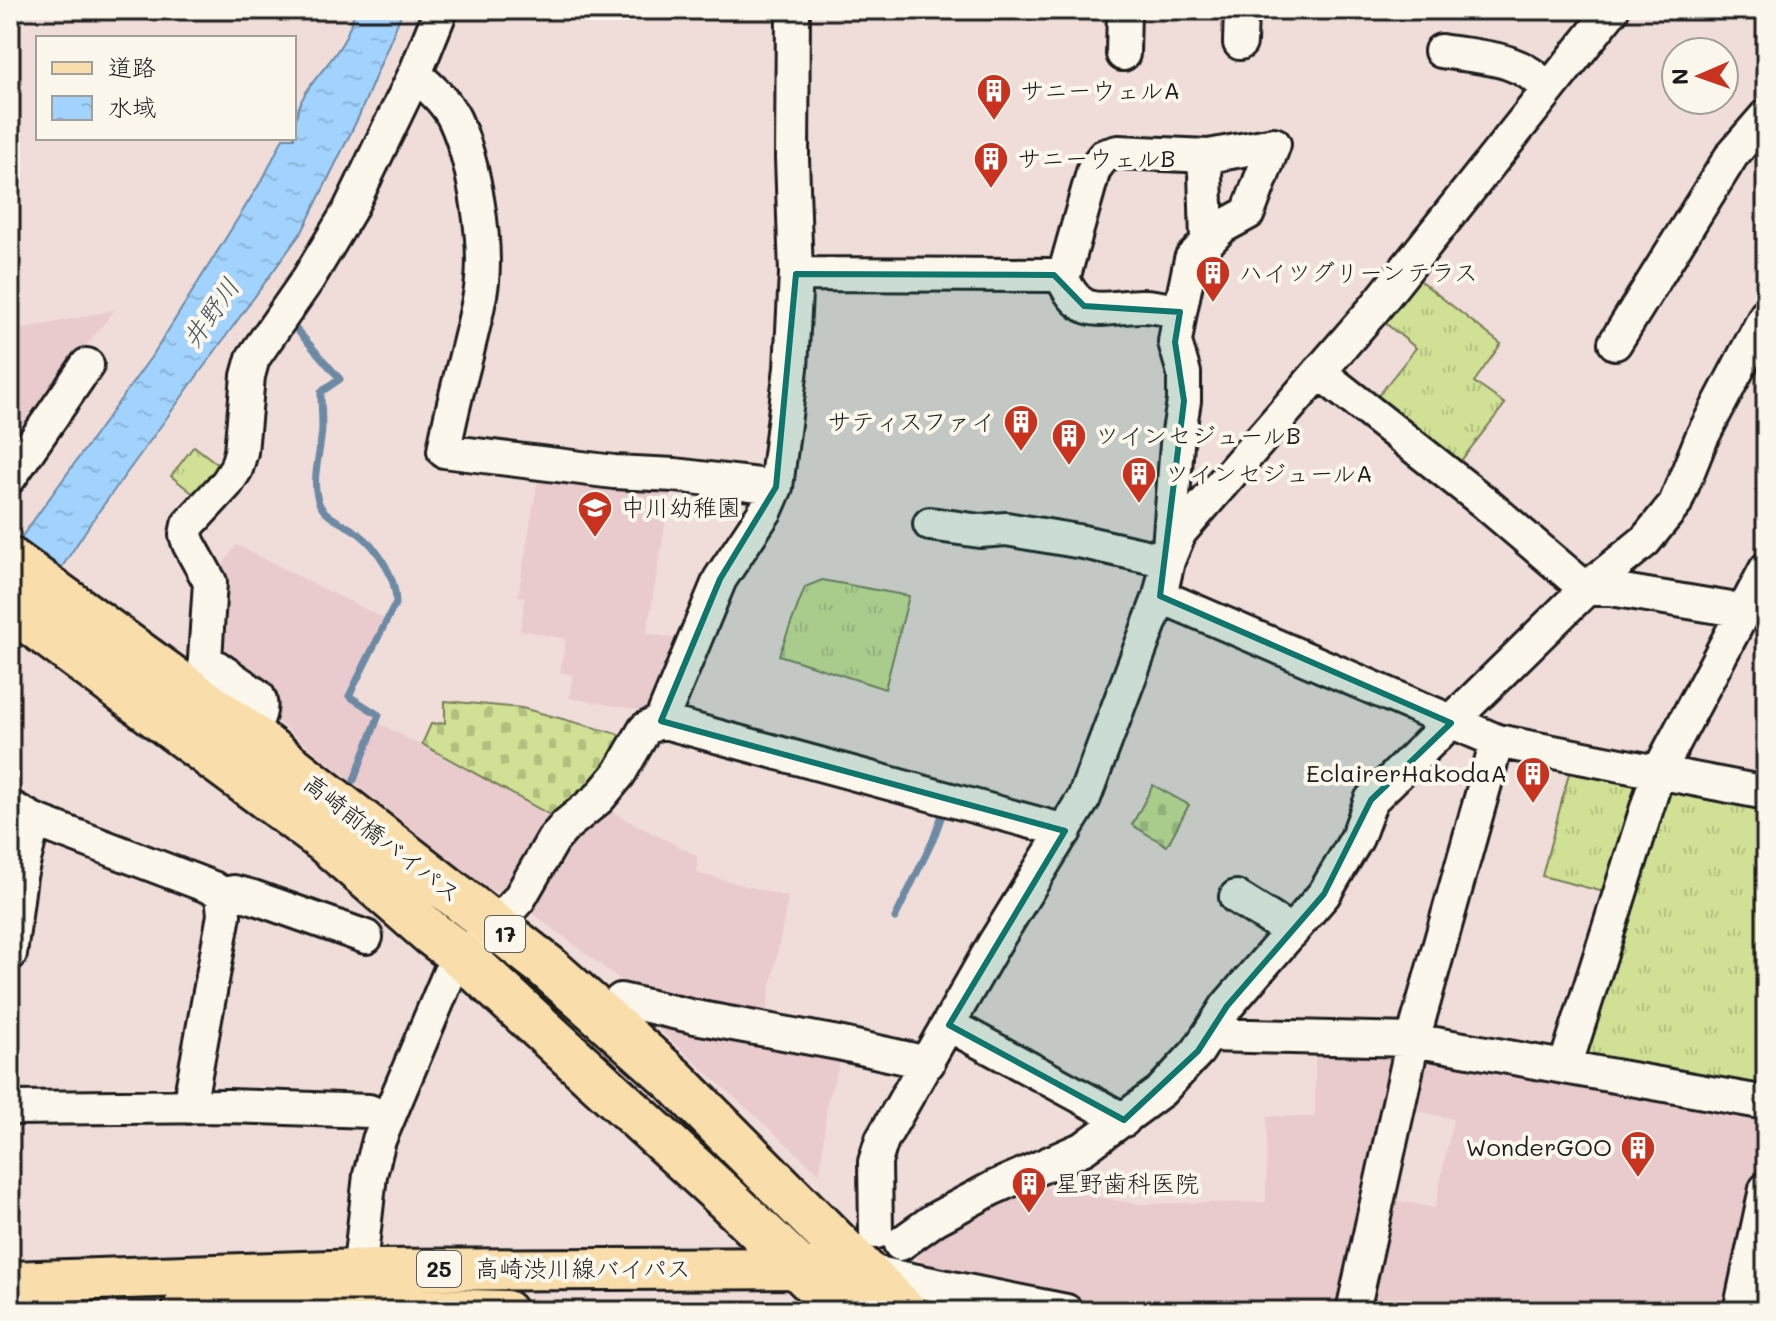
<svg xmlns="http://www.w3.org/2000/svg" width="1776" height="1321" viewBox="0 0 1776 1321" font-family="Mali,'Klee One',sans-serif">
  <defs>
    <pattern id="grass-tufts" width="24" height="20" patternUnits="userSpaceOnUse" patternTransform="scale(2)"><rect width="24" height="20" fill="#d0e094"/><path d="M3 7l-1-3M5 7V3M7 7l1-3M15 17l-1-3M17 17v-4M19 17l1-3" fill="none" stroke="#b2c07f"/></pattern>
    <pattern id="cemetery-stones" width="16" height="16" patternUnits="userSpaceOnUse" patternTransform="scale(2)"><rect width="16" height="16" fill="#d0e094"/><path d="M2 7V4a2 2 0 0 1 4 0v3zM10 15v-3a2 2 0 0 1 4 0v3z" fill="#b2c07f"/></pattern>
    <pattern id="water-ripples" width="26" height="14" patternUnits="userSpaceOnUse" patternTransform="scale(2)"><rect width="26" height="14" fill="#a1d3fe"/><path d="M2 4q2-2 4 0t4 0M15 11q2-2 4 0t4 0" fill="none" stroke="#8ab5d9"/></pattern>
  </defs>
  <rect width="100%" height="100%" fill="#f0ddda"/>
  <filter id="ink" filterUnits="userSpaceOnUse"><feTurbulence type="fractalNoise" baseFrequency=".0125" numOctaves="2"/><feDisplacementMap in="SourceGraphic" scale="16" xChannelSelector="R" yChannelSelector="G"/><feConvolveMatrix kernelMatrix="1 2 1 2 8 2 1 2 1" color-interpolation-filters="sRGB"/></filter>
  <g filter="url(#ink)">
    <!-- built -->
    <path fill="#e9cacd" d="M114,310L10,446V332Z
      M540,467L672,482L647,633L689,641L660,710H640L569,698L573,675L560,672L566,639L520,630L525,597L518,596Z
      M236,545L387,620L349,696L379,715L377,722L561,821L512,897L486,888L269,715L279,699L219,650L216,576Z
      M604,808L697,856V873L788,897L765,1018L653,998L625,983L524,907L566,837Z
      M648,1020L843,1053L827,1102L820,1174Z
      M1315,1051L1391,1054L1398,1060L1346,1311H1131L932,1268L907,1252L1019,1183L1137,1204L1266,1202L1267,1116L1315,1117Z
      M1431,1057L1756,1119L1763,1128L1725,1311H1367L1390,1199L1435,1208L1453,1119L1409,1109L1418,1065Z"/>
    <!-- grass -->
    <path fill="url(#grass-tufts)" stroke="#767e58" stroke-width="2" d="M1414,276L1501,344L1474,382L1505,404L1453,471L1370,406L1416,348L1379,318Z
      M194,446L228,472L201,500L171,476Z
      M822,580L909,596L885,689L779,655L805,587Z
      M1571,766L1632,778L1641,793L1608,893L1542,876Z
      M1675,787L1766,804V1089L1585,1061L1581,1050L1662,795Z"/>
    <!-- cemetery -->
    <path fill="url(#cemetery-stones)" stroke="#767e58" stroke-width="2" d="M445,701L522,708L618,734L622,746L561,821L422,744L431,724L445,723Z
      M1153,785L1189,805L1167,846L1132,825Z"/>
    <!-- water -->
    <path fill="url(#water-ripples)" stroke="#6c8aa4" stroke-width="2" d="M355,10H403L359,116L303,230L94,518L10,647V553L154,353L265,175L283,138H294C294,88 323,78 344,40C349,31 352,20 355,10Z"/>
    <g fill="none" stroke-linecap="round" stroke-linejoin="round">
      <!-- stream -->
      <path stroke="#6c8aa4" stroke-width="7" d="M289,321L340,379L321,392C321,404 322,417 322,429C321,452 310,481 319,503C325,518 346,524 358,533C378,548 396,577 396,602L349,696L379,715L354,780
        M895,918L933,840L945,807"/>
      <defs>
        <path id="minor" d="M1240,43L1241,10
          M1441,51C1483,58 1518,56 1548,89
          M1123,54L1124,10
          M415,74C430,88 446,101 455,120C474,162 488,244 481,289C472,343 453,396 444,451L614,472L675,475L776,487
          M1197,156L1202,162L1205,171L1207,242
          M796,274L1054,275L1063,279C1083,322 1104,306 1142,306C1155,306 1167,309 1180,312L1175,342L1184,373V401L1177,444L1168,561L1083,542L1006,529L980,531L930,524
          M1063,279L1094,169L1104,156L1118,152L1209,156L1274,144L1248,213L1222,227L1191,259L1180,312
          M1615,343L1732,155L1766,116
          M1319,372L1484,502L1586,589H1611L1743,611
          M10,477L87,365
          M1160,596L1497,741L1766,793
          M661,721L1065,831
          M249,734C256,722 265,709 258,696L205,659L210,582L189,544L186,535L188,525L227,483L236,469L241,452L248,376L253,358L308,279L349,211L415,74L441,10
          M10,807L34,820L213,888L222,894L224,915L189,1107
          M222,894L234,892L253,897L366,937
          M1236,897L1292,932
          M10,954L20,876L34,820
          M604,1016L621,1000L695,1017L838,1043L928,1063
          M949,1025L1124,1120
          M1209,1035L1413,1040L1766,1103
          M1565,1067L1658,773L1766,569
          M10,1108L229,1106L369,1111L387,1119
          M876,1232L875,1162L882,1140L994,944L1084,798L1160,596L1168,561L1180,532L1374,309L1612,10
          M900,1244L935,1219L993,1188L1084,1148L1161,1091L1198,1051L1227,1006L1324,894L1357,838L1371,800L1586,589L1645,541L1675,504L1702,437L1766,315
          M867,1271L1066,1311
          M357,1292L370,1175L379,1140L449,974L519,899L553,840L566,825L599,798L619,774L645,729L661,721L720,579L766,510L776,487L791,368L796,274L792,158L793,10
          M1353,1311L1413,1040L1497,741
          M1740,1311L1766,1189"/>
        <path id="major" d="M10,1282L359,1270L822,1268
          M182,1311L355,1307L506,1311"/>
        <path id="highway" d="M10,560L249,734L546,966L674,1080L904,1311
          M10,607L324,840L431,933L464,958L726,1198L843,1311"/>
      </defs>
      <!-- minor casing -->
      <use href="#minor" stroke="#1c1c1c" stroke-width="38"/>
      <!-- major casing -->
      <use href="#major" stroke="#1c1c1c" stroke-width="46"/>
      <!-- highway casing -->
      <use href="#highway" stroke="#1c1c1c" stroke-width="50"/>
      <!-- minor -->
      <use href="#minor" stroke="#fbf7ec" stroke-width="32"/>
      <!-- major -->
      <use href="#major" stroke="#f9deab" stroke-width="40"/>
      <!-- highway -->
      <use href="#highway" stroke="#f9deab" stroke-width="44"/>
    </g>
  </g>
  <!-- marked area -->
  <path fill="#0f766e" fill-opacity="0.2" stroke="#0f766e" stroke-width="6" stroke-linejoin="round" d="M796,274L1054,275L1084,306L1180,312L1175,342L1184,401L1160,596L1451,723L1371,800L1324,894L1227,1006L1198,1051L1124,1120L949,1025L1065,831L661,721L720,579L776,487Z"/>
  <!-- icons -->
  <defs>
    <symbol id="building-pin" viewBox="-11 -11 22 30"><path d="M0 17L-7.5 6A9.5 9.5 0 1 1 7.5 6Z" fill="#c8321e" stroke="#fbf7ec"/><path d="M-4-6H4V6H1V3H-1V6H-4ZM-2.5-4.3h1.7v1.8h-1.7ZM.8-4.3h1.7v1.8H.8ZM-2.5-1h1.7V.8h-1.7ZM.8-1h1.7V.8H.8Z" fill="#fff"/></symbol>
    <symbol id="school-pin" viewBox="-11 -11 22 30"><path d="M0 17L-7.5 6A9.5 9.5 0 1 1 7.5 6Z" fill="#c8321e" stroke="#fbf7ec"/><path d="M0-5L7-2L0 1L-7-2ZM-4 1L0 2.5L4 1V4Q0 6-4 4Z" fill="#fff"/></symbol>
  </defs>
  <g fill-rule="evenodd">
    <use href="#building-pin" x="974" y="71" width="40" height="54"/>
    <use href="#building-pin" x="971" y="139" width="40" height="54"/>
    <use href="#building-pin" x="1193" y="253" width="40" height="54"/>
    <use href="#building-pin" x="1001" y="402" width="40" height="54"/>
    <use href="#building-pin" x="1049" y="416" width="40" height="54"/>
    <use href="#building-pin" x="1119" y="454" width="40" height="54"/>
    <use href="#school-pin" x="575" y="488" width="40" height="54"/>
    <use href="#building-pin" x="1513" y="754" width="40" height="54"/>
    <use href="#building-pin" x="1618" y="1128" width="40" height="54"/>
    <use href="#building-pin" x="1009" y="1164" width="40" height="54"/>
  </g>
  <g text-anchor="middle" stroke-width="8" stroke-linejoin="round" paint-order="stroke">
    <!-- shield labels -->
    <g fill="#fbf7ec" stroke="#5f5e5a" stroke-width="2">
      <rect x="485" y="916" width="40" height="36" rx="6"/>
      <rect x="417" y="1251" width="44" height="36" rx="6"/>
    </g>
    <g font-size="22" font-weight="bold" fill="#1c1c1c">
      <text x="505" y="942">17</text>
      <text x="439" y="1277">25</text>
    </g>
    <!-- poi labels -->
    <g font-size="24" fill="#1c1c1c" stroke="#fbf7ec" text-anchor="start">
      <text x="1020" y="99">サニーウェルA</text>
      <text x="1017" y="167">サニーウェルB</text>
      <text x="1239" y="281">ハイツグリーンテラス</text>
      <text x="995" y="430" text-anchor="end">サティスファイ</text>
      <text x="1095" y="444">ツインセジュールB</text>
      <text x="1165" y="482">ツインセジュールA</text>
      <text x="621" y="516">中川幼稚園</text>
      <text x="1507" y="782" text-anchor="end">EclairerHakodaA</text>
      <text x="1612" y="1156" text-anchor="end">WonderGOO</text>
      <text x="1055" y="1192">星野歯科医院</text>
    </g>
    <!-- street labels -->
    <g font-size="24" fill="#1c1c1c" stroke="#fbf7ec">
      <text transform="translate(382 839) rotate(38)" y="8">高崎前橋バイパス</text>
      <text x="583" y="1277">高崎渋川線バイパス</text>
    </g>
    <!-- water labels -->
    <g font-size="26" font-style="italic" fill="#445360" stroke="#fbf7ec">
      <text transform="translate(211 313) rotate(-55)" y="9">井野川</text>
    </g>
  </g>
  <!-- margin -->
  <rect width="1776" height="1321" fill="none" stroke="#fbf7ec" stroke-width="40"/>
  <rect x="20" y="20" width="1736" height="1281" fill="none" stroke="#1c1c1c" stroke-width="3" filter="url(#ink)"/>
  <!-- legend -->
  <rect x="36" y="36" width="260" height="104" fill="#fbf7ec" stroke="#a29f99" stroke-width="2"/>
  <rect x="52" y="62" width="40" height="12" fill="#f9deab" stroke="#a29f99" stroke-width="2"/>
  <text x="108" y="76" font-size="24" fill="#1c1c1c">道路</text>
  <rect x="52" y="96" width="40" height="24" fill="url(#water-ripples)" stroke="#a29f99" stroke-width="2"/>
  <text x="108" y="116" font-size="24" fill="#1c1c1c">水域</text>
  <!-- north arrow -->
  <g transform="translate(1700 76) rotate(268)"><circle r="38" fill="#fbf7ec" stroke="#a29f99" stroke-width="2"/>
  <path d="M0-6L14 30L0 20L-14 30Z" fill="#c8321e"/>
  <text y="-12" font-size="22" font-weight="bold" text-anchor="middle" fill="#1c1c1c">N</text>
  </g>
</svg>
